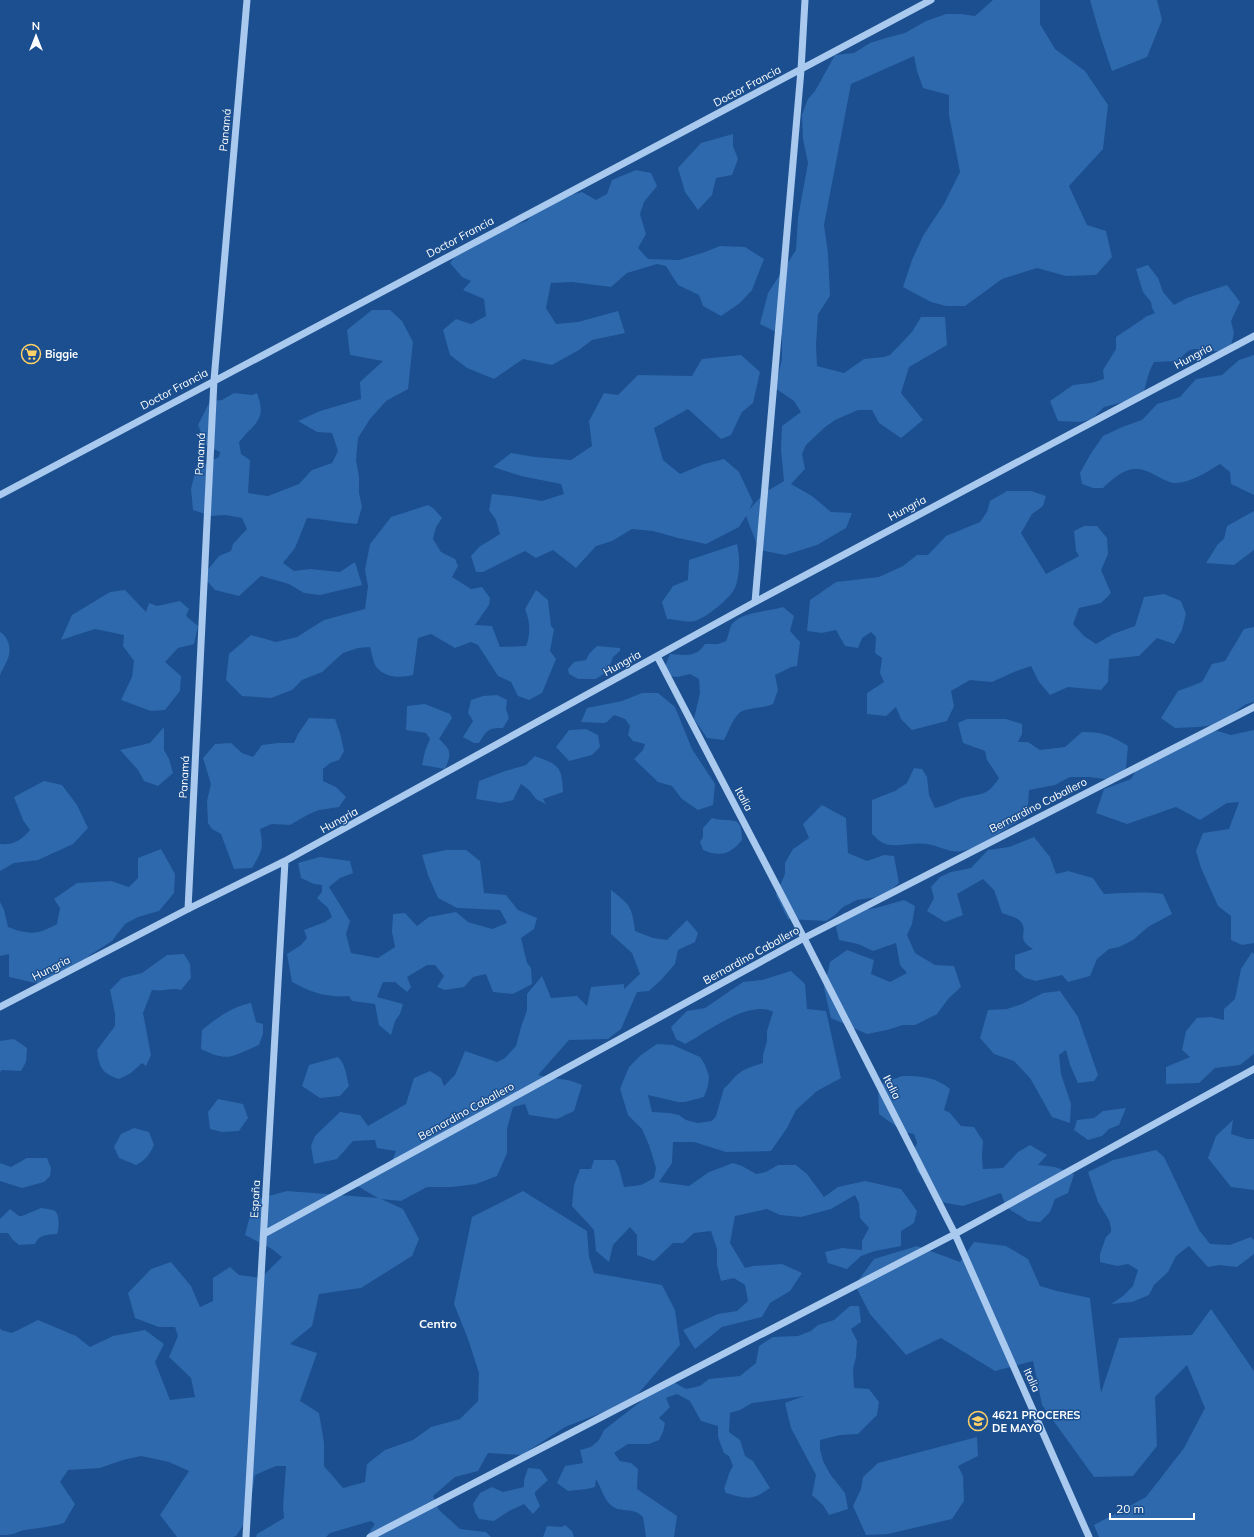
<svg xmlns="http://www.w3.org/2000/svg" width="1254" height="1537" viewBox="0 0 1254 1537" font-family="Mulish,sans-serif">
  <rect width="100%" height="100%" fill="#1b4f8f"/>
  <!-- green -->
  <path fill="#2e69ad" d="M993,0H1040V24L1055,49L1085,71L1108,105L1103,149L1069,186L1087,225L1106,231L1112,257L1096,275L1066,276L1037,268L1002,279L965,306H946L931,302L903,287L912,260L923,236L944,204L960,172L949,115V95L923,88L917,71L914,56L851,84L824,225L828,253L830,296L818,314L816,345L817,366L844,373L864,359L884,357L890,355L912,332L921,317H945L947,345L909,367L901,393L923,420L901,438L879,423L872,410H858L835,420L824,428L806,445L802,454L805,469L791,484L812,496L831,512L852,513L846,528L817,545L785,555L759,550L746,516L739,527L706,544L678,538L653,531L632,529L612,541L596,546L576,568L553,550L536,558L525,551L483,572H476L471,556L479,547L500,534L496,520L489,510L492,494L519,497L542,501L564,494L561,484L521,476L493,467L511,453L535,457L571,460L592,446L589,421L604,393L618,395L638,375L692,376L702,359L741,355L760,372L753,403L742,412L731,435L721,439L688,409L654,428L663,460L680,474L704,464L724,459L739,472L753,502L749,510L764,493L784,481L781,449L782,426L801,412L794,401L775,388L782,359V335L760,324L768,293L796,250L798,218L808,163L803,139L802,115L808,99L815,91L835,55L854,53L870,43L886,38L905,33L926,21L946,14H961L975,16Z
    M1090,0H1157L1162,20L1147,57L1112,71L1100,35Z
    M733,134V146L738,159L732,175L716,178L712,195L698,210L685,192L678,168L701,143Z
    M636,170L651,173L657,186L644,202L640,214L646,234L638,248L648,259L679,260L705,252L720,246L745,247L764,259L752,290L740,303L721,316L703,306L699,295L678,285L666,266L657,264L627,273L611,287L572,282L551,283L546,308L556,324L578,322L618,311L625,333L592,340L579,350L552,365L523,359L494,379L467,368L450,355L443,330L456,319L471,324L486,316L484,299L463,290L471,281L462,277L450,263L465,245L491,233L527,221L534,212L559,198L582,192L596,200L607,194L612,180Z
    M1148,265L1158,278L1163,292L1174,305L1187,298L1227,285L1240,302L1231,321L1234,333L1230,350C1224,350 1217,352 1211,351C1193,348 1191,346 1178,361L1154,362C1147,374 1147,384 1142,397L1104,407L1092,419L1080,422L1058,421L1050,401L1073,385L1091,383L1104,379L1103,370L1116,349V337L1146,317L1140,319L1155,313L1152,308L1151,302L1143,292L1136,269Z
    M372,310H390L402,321L413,342L408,389L386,401L370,419L358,438L356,460L359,477V493L362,507L357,524C340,523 324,519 307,518L295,548L283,563L294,571L310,569L340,572L355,562L362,585L320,595L304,593L289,584L261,576L239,596L215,590L207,581L206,572L219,556L231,551L233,544L247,529L242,518L225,515L211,516L193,510L191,489L196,469L219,457L220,452L206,445L198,425L210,401L222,400L234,393L252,395L257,393C263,410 263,417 250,430C246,433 243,438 239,442L241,454L250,460L248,493L268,496L299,484L312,470L332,463L338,451L332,433L317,432L298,421L320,411L361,399L360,382L383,361L350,355L347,330Z
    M1254,355V495L1231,484L1230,472L1220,464C1207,472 1191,483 1174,483C1167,482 1161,478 1155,475C1132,462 1120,472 1103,488H1093L1082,484L1080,473L1090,455L1103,436L1122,427L1142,420L1157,404L1180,397L1196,379L1222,375L1239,360Z
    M1007,491H1031L1046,496L1043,506L1032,514L1021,533L1046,574L1079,556L1076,551L1074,531L1084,526H1097L1107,538L1108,554L1101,570L1111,593L1101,603L1079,608L1073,624L1084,636L1096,644L1113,634L1135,626L1144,597L1164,594L1181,601L1186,614L1182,630L1174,644L1157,638L1139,656L1109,659L1108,682L1101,690L1068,687L1050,695L1039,682L1031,666L1014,672L992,682L970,680L951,691L954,706L947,721L912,730L901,719L896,707L886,716L867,714V693L884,682L880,673L882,658L875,653L876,637L871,632L862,638L858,648L845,646L836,630L822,633L807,631L810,600L836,582L879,577L903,566L917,555H928L946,536L980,522L987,512L990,501Z
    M428,505L433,508L442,518L436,527L433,539L441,552L455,559L458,566L452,577L471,589L482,587L490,598L489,605L475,625L492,626L500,647L526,646C531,634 530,621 525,609L536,590L548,600L551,626L554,629L550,651L556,659L542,693L529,700L518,696L511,682L498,676L478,645L471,642L455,648L431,634L418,638L413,675C401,678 386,678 377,668C373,663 372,653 370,647L358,648L343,653L322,672L302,680L292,690L271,698L242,696L226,680L229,654L251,635L276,642L297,637L324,620L365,609L368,586L365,570L370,544L391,517Z
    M1254,511V550L1234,565L1206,563L1218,544L1224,539L1227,526Z
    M737,544C740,557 740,572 736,585C733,597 707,617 695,621C687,623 675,619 667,619L662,602L673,586L688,580L689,560Z
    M125,590L146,612L149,603L157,606L180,601L189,609L186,616L198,626L194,644L178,648L165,662L181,676L180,691L165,710L151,711L121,700L132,677L134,661L123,646L124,635L95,629L61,640L72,615L110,592Z
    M783,607L794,616L790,631L800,642L797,666L791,667L775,675L778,690L773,704C764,708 755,707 745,710C734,713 729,731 724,740L707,738L694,719L700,693L699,679L690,674L678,677L667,676L664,669L670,654C685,655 696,658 705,644H718L726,641C729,636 729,627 733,623C742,612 770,611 783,607Z
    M1254,627V702C1239,704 1235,716 1222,722C1209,728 1189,727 1175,728L1161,718L1178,691L1202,682L1212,664L1225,661L1244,629Z
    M0,632C5,635 6,637 8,642C13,654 5,664 0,675Z
    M597,646L620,648V651L613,657L608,671L596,679H578L569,674L568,669L574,662L586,660L589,654Z
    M642,693H658L675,707L692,749L715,784L713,805L698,810L682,799L672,786L658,782L634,759L643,750L645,744L633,741L628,735L630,726L625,719L614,715L607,722L604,723L581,722L587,708L622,701Z
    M497,695L507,700L506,709L509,718L503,728C488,728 487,730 479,743H474L463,737L473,721L468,713L471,700L483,696Z
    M425,704L450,714L452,718L439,739C451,750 452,753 445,769L422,765L425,751L430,739L426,733L406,730L407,706Z
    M309,718L335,719L340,733L344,751L339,760L330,763L323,769V781L336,787L346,797L339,807L319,810L309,814L290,825L272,824L260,829C264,848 262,851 252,868L234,869L221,834L212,829L208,823L207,801L211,784L203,758L215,744L231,743L242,753L253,757L262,745L278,743H294L298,734Z
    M967,719H1006L1022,724V734L1018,742H1028L1040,750L1065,747L1082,732C1103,732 1110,735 1128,746L1126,768L1113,780L1089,777H1070L1055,785L1029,790L1028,806L1025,818C1005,828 987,843 966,850C952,855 940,846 927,844C915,842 902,846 890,845C882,844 877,839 872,834V800L895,791L907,783L914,768L922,769L927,777L929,795L935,808C945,806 953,801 962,798C981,793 987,797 999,778L987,760L985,751L963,743L958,723Z
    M164,727V750L169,759L173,773L158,786L144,781L138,770L120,750L150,743Z
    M586,729L598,735L600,747L592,755L569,761L556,747L569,730Z
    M1214,730L1231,735L1254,730V943L1242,945L1231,940V916L1218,906L1201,868L1196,851L1203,833L1229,829L1239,802L1227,803L1200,820L1176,807L1127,824L1096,813L1104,789L1131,779L1141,762L1176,743Z
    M535,756C558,765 562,765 563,792L543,799L546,804L536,799L529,790L521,784L513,800L501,803L476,799L479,781L505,771L526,765Z
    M44,781L62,785L77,805L88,828L73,844L38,860L14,863L0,871V844C15,845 21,840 30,830L23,820L14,797Z
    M822,805L846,818L848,853L867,861L884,855L894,856L899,883L884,896L857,900L843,907L835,915L826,921L788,919L776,895L785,874V863L793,849L809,838L803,824Z
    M712,818C731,824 742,812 742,840C730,855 720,857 703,850L700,842L703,837V828Z
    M1034,837L1050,857L1056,874L1068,871L1093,878L1104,894C1124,893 1143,891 1163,894L1172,914L1148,927L1133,940L1119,947L1109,949L1097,959L1090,976L1068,982L1062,975L1036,981L1025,978L1015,969V955L1033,949C1014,938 1030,932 1020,921C1017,917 1007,915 1002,913L994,890L983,879L957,894L963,915L945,922L927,911L934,898L931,887L940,877L951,872L971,868L988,850L1009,847Z
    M161,849L175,874L174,893L159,911L138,917L125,924L112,941L90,955L70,972L40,984L9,977V954L0,956V902L4,910L8,927C29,935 38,935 57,924L60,908L54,899L77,883L111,881L129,887L138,878V858Z
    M446,850H466L480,861L484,893L506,895L518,910L537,918L534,929L521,938L527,963L531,968L532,984L513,994L493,992L486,974L473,977L464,987L445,990L437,987L444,976L435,965H427L407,977L411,987L407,992L395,982H383L377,997L403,1004L400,1014L395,1021L391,1035L379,1025L375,1004L352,1001L349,996C326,998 311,992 292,982L287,954L301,945L307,938L304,930L325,922L332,917L328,908L317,898L322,892V885L314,884L301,878L298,863L320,857L350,861L353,873L340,878L329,887L350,921L346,934L351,953L378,958L395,947L392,932L393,914L405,913L417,926L429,917L456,912L468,922L492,929L507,923L500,910L457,908L438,898L428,875L422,855Z
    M611,890C630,905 632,906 635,931L653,938L667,940L687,920L698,933L695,942L678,950L675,964L661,980L649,991L637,992L621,1029L608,1039L569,1040L538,1075C552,1079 568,1078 582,1085L574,1111L557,1119L529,1115L525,1104L513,1107L507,1129V1153L497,1176L476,1184L452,1187H427L401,1201L381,1199L403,1209L419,1239L412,1256L361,1288L319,1294L312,1326L290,1344L317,1353L300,1401L319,1413L324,1443V1466L343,1488L365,1482L367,1464L385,1450L413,1440L431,1427L460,1419L478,1401L479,1373L468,1339L454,1304L472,1217L523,1191L587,1231L589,1257L594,1273L662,1285L675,1310L680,1345L632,1401L565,1427L522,1455L488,1453L478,1471L455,1477L433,1496L439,1510L460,1529L486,1532L491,1537H366L375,1524L371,1521L330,1533L326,1537H256L257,1534L284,1518L283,1507L286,1466H276L255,1475L248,1518L236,1536L233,1537H177L160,1515L189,1471L169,1462L141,1456L123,1460L100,1468L68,1470L60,1482L75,1504L64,1523C51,1527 38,1528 25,1530C21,1530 17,1533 13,1534C9,1535 4,1535 0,1535V1328L1,1330L12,1333L38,1320L76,1336L90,1347L113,1336L145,1330L164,1344L155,1362L170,1400L195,1397L191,1378L169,1357L178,1336L175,1327H159L135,1318L128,1293L151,1269L171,1262L191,1286L200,1307L213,1301V1278L230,1267L239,1275L261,1278L282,1257L272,1249L245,1235L254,1200L287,1191L378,1198L354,1184L392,1161L396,1151L377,1148L375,1140L353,1141L337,1159L314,1164L311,1146L315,1136L340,1112L360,1115L368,1126L406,1104L414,1078L430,1071L441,1078L444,1086L455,1075L465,1051L497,1062L505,1058L516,1046L521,1027L527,1010V994L542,976L551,998L577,996L587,1006L591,987L624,984V989L640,974L632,953L611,934Z
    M904,900L915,906L912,924L907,935L915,953L935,965L954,966L961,987L948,999L937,1014L915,1025H903L887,1030L867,1034L831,1018L824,988L830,962L847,950L874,960L871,974L890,982L907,973L900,965L896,943L873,951L858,944L839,940L836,927L843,913L876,908Z
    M1252,952L1254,954V1054L1240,1065L1215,1068L1199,1083L1166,1084V1067L1190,1057L1182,1050L1186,1031L1197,1018L1211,1017L1224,1020V1009L1235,999L1241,969Z
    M184,954L190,964L191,978L181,990C172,987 162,992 152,990L143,1013L151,1055L146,1066L142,1063L131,1073L119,1079C102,1073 99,1068 97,1050L115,1026V1014L110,990L122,978L142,973L167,955Z
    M791,971L805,984L807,1009L826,1011L841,1078L817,1091L796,1110L787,1128L771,1151L726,1152L694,1142H673L672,1163L659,1182L689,1186L709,1172L733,1163L742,1166L756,1174L766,1172L778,1165H796L807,1174L824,1197L838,1187L865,1181L901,1189L917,1211L914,1223L901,1231V1246L875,1251L861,1256L847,1269L828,1263L825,1252L842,1248L862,1250V1241L869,1228L860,1218L859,1203L855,1195L831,1209L801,1217L780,1215L767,1209L735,1216L730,1243L745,1268L753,1266L782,1264L802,1273L790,1291L770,1303L762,1317L722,1327L695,1349L683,1330L718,1314L737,1311L748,1301L745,1285L734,1278L721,1281L717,1265V1249L711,1231L694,1233L683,1243H673L654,1261L637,1255V1235L630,1227L613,1245L609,1262L596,1251L594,1230L572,1206L574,1185L580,1169H591L594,1160H615L619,1168L624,1187L641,1185L654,1178L656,1168L649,1145L642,1129L628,1115L620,1089L629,1067L641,1055L657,1044L673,1045L700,1057L705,1065L709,1076L708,1086L704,1097L685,1102H678L648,1095L652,1112L669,1113L679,1115L686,1120L698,1123L712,1121L716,1116L724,1088C730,1084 732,1079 737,1075C745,1068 754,1066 763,1063V1055L767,1041V1031L773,1012C749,999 706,1033 685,1044L676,1039L671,1027L687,1011L705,1008L743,982L762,980Z
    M1060,991L1078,1017L1098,1075L1094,1081L1078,1083L1070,1065L1066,1050L1059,1055L1061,1074L1071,1104L1070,1123L1052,1117L1030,1078L1014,1061L994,1054L980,1038L988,1010L1007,1009L1022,1004L1043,993Z
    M251,1003L256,1022L263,1024V1034L259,1045C231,1056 230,1063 201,1049L202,1030C217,1018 231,1007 251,1003Z
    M14,1039L27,1048L26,1062L21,1071L2,1070L0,1072V1041Z
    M338,1057C346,1065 346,1075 349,1086L340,1096L320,1098L302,1086L309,1065Z
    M902,1076C921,1076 936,1077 950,1089L944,1110L950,1113L961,1126L974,1127L983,1141L982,1157L983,1169L1003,1168L1018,1152L1030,1145L1047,1155L1038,1165L1055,1167L1074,1174L1068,1193L1055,1199L1050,1212L1040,1222L1028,1221L1006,1207L1001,1193L963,1206L935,1201L927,1183L917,1171L913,1152L917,1143L914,1134L904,1132L879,1114L878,1085Z
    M218,1099L243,1104L248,1118L239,1131L222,1132L210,1129L208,1112Z
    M1126,1108L1119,1125L1109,1129L1102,1136L1088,1140L1074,1130L1077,1120L1094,1118L1103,1111Z
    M1233,1120L1231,1134L1247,1139H1254V1190L1231,1187L1208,1158L1216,1136Z
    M134,1128L149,1132L154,1145C150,1154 145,1161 136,1165L119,1158L114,1147L121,1134Z
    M1156,1150L1164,1157L1199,1230L1210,1244L1230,1245L1251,1237L1254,1240V1254L1237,1267L1220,1265L1208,1267L1189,1246L1176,1256L1168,1272L1154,1285L1149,1295L1132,1302L1111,1304L1123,1296L1133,1286L1138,1270L1128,1264L1117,1266L1100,1262V1254L1106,1237L1111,1232V1228L1109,1220L1098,1202L1088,1172L1113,1160Z
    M27,1158H47L51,1168L50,1176L44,1182L22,1188L0,1181V1163L11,1167Z
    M41,1208C45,1209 52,1209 55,1211C60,1215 59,1229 57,1234C46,1235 40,1234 35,1244L19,1245L12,1239L8,1233H0V1219L10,1209L19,1216H22Z
    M974,1242L1006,1246L1028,1259L1040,1286L1057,1291L1090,1298L1101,1393L1119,1338L1192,1335L1211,1309L1254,1371V1537H1099L1094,1525L1146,1497L1184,1448L1205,1408L1187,1365L1155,1397L1157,1446L1133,1476L1094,1477L1042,1405L1033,1361L995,1371L941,1338L906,1355L870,1314L855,1285L874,1259L917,1246L960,1262Z
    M850,1306H859L861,1322L851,1329L857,1341L856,1357L853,1369L854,1388L869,1389L879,1402L877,1415L858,1434L840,1435L820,1440V1449L823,1461L830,1474L845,1493L848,1509L829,1515L823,1505L812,1495L816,1475L791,1428L785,1403L804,1396L752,1403L740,1410L730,1413L729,1432L740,1440L745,1456L753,1461L770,1488C751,1501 747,1499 726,1493L724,1488C728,1480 728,1473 733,1466L729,1456L724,1453L718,1437V1426L701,1421L690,1401L677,1394L666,1398L670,1407L659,1418L665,1423L663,1432L659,1440L649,1444H628L614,1453L620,1461L631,1463L638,1469L637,1489L677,1516L674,1537H646L643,1517C632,1506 622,1514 612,1506C604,1500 601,1487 596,1479L595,1487L587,1489L568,1491L557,1483L565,1466L583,1463L580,1450L591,1447L599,1440L604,1430L640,1402L655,1386L668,1379L686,1389L700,1386L709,1379L740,1376L756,1363L759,1346L773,1337L798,1336L811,1331L818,1325L834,1320Z
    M977,1437L978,1456L958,1466L963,1476L964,1501L952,1519L888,1534L866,1535L853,1506L861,1489L863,1477L878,1463Z
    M528,1468L540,1469L548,1480L535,1492V1495L540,1506L533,1514L524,1504L509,1511L494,1521L479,1519L475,1512L473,1504L480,1493L492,1487L503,1492L524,1487V1480Z
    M565,1525L572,1531L574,1537H543L547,1526L562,1527Z"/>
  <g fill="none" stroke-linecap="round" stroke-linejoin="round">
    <!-- minor -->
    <path stroke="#a9c9ee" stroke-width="7" d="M0,495C309,328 622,167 931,0
      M755,602L801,70L805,0
      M657,656L804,938L955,1234L1089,1537
      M188,909L214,380L247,0
      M0,1007L188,909L285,861L755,602L1254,336
      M264,1234L804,938L1254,707
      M246,1537L285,861
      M370,1537L955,1234L1254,1069"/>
  </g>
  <!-- icons -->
  <defs>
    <symbol id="supermarket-ring" viewBox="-11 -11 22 22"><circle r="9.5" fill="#1b4f8f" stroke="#ffd166" stroke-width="1.5"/><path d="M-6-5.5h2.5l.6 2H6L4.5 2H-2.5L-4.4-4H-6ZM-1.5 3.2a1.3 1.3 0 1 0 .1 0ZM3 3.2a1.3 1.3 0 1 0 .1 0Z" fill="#ffd166"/></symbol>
    <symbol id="school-ring" viewBox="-11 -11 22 22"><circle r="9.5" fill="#1b4f8f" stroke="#ffd166" stroke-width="1.5"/><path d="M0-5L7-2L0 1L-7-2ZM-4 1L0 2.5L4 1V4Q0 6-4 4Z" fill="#ffd166"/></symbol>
  </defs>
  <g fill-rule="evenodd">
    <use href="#supermarket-ring" x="20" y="343" width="22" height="22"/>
    <use href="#school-ring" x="967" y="1410" width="22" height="22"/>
  </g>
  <g text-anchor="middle" stroke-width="3" stroke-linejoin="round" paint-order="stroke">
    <!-- street labels -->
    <g font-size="11" fill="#fff" stroke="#1b4f8f">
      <text transform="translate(747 86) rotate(-28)" y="4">Doctor Francia</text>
      <text transform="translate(225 130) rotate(-85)" y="4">Panamá</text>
      <text transform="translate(460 237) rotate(-28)" y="4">Doctor Francia</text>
      <text transform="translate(1193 356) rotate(-28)" y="4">Hungria</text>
      <text transform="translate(174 389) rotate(-28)" y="4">Doctor Francia</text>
      <text transform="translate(200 454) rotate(-87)" y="4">Panamá</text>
      <text transform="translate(907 508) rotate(-28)" y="4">Hungria</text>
      <text transform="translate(622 663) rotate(-29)" y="4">Hungria</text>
      <text transform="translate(184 777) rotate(-87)" y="4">Panamá</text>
      <text transform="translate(744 799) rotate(62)" y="4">Italia</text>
      <text transform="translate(1038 805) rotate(-27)" y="4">Bernardino Caballero</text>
      <text transform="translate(339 820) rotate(-29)" y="4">Hungria</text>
      <text transform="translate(751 955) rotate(-29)" y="4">Bernardino Caballero</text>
      <text transform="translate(51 968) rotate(-27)" y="4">Hungria</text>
      <text transform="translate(892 1087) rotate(63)" y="4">Italia</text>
      <text transform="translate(466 1111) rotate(-29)" y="4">Bernardino Caballero</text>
      <text transform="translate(255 1199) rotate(-87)" y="4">España</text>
      <text transform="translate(1032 1380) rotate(66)" y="4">Italia</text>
    </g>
    <!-- poi labels -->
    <g font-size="11" font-weight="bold" fill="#fff" stroke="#1b4f8f" text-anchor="start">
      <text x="45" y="358">Biggie</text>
      <text x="992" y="1419">4621 PROCERES<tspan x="992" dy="13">DE MAYO</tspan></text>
    </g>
    <!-- neighbourhood labels -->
    <g font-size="12" font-weight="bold" fill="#fff" stroke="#1b4f8f">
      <text x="438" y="1328">Centro</text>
    </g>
  </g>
  <!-- north arrow -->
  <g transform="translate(36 36)" stroke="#1b4f8f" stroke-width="3" paint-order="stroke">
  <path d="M0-3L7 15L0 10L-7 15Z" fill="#ffffff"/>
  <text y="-6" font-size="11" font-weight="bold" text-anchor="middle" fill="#ffffff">N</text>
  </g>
  <!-- scale -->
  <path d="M1110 1513v6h84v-6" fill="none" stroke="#ffffff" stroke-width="2"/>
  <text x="1116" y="1513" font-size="12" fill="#ffffff" stroke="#1b4f8f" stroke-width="3" paint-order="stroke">20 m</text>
</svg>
